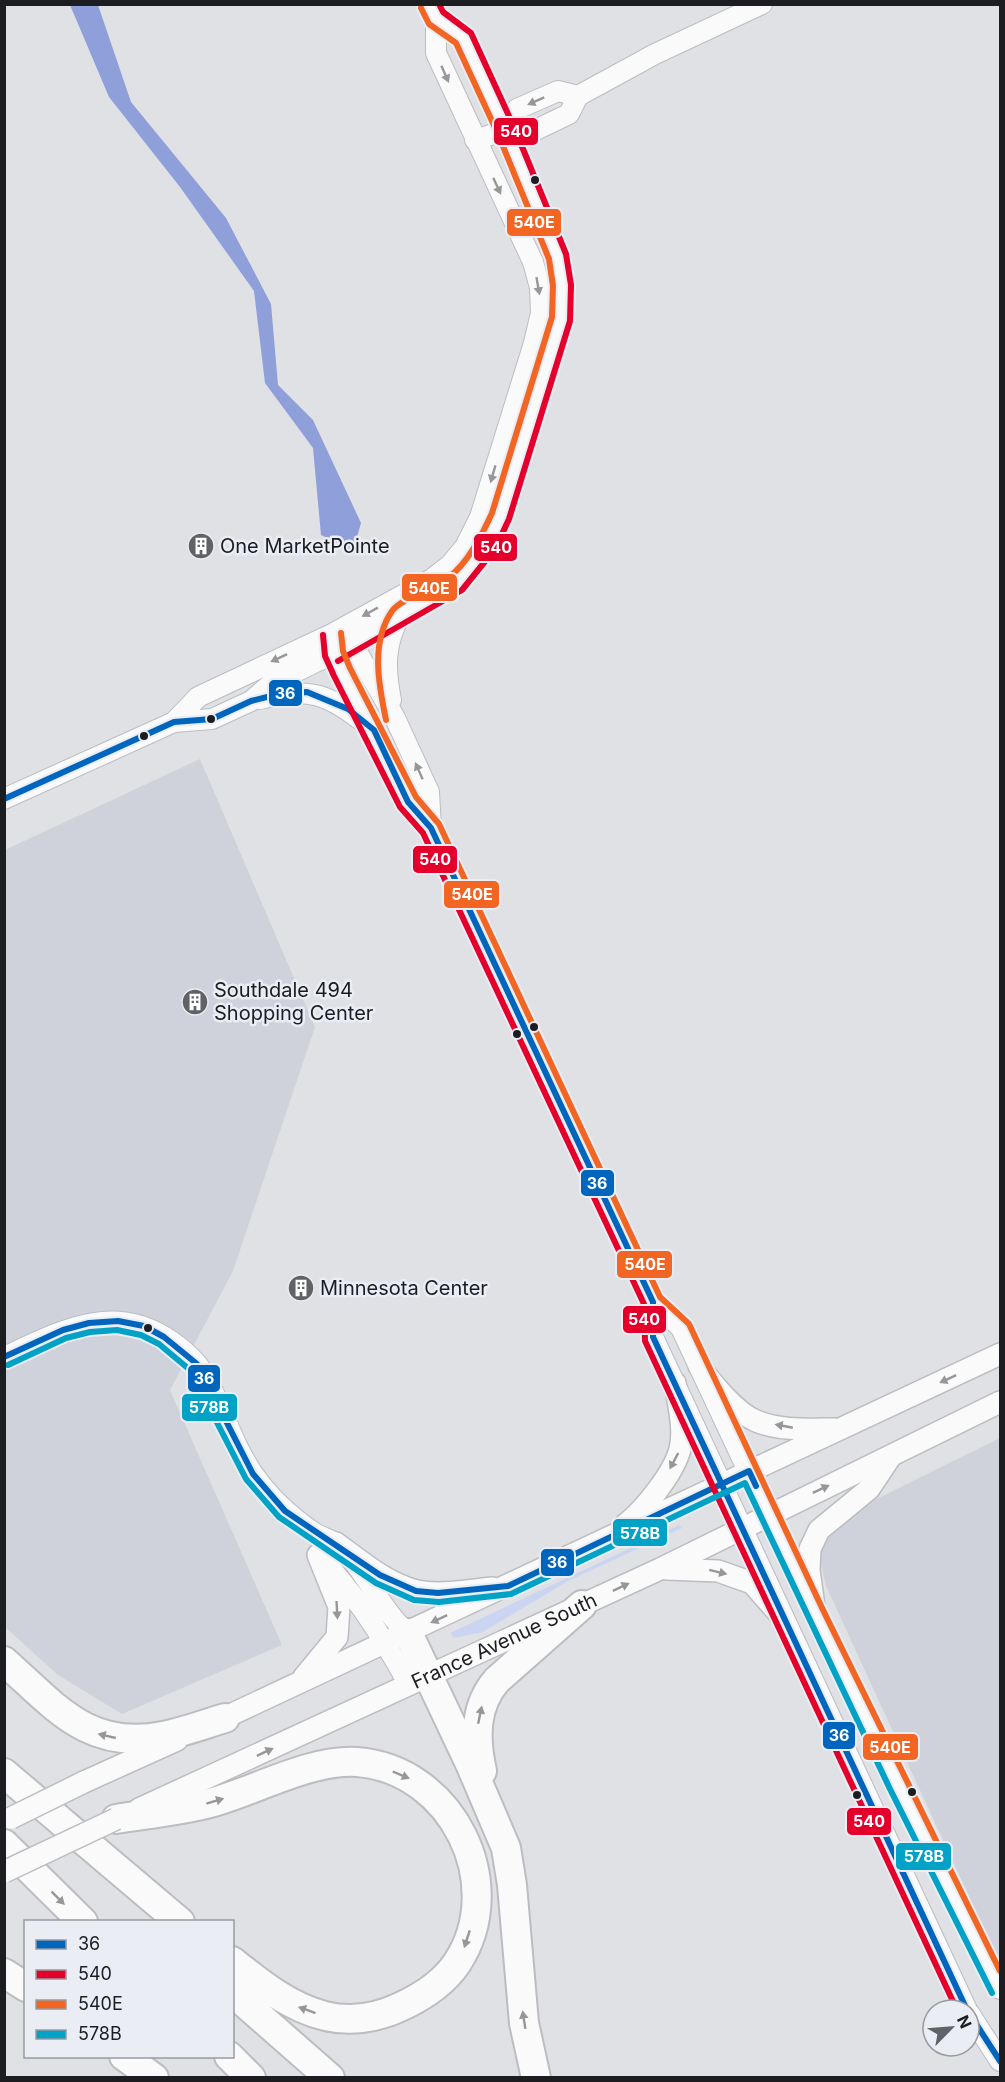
<svg xmlns="http://www.w3.org/2000/svg" width="1005" height="2082" viewBox="0 0 1005 2082" font-family="Inter,sans-serif">
  <rect width="100%" height="100%" fill="#dfe1e5"/>
  <!-- built -->
  <path fill="#cfd2db" d="M200,759L315,1027L233,1271L170,1390L282,1645L122,1714L58,1675L5,1627V850Z
    M1000,1438V1964L826,1586L818,1552L842,1516Z"/>
  <!-- green -->
  <path fill="#cbd5f2" d="M679,1525L682,1528L568,1581L483,1632L454,1638L450,1633Z"/>
  <!-- water -->
  <path fill="#8e9fd9" d="M70,5H98L131,102L226,218L271,304L278,385L313,420L361,523L353,551L321,535L313,448L265,383L254,291L180,187L109,97Z"/>
  <g fill="none" stroke-linecap="round" stroke-linejoin="round">
    <defs>
      <path id="tertiary" d="M506,130L517,109L558,91L578,96
        M475,140L506,130L527,134L569,114L578,96L655,54L762,4
        M332,634L334,653L342,672L408,802L431,828L653,1302L681,1328L815,1614L979,1950L1000,1989
        M340,637L352,643L395,718L429,792L431,828
        M260,699C308,686 329,694 367,725
        M391,700C385,669 384,644 400,616
        M174,722L198,697L332,634L432,579L450,565L465,547L480,517L534,343L541,313L540,288L533,262L436,53V18
        M4,799L174,722L212,719L251,701L271,684L334,653L456,583L488,544L500,516L527,423L551,354L561,319L562,286L558,257L506,130L463,37L436,18L429,4
        M653,1302V1337L967,2010
        M4,1357C61,1331 113,1301 171,1341C187,1352 200,1364 208,1381C224,1412 234,1447 254,1475C270,1498 290,1516 313,1532C320,1537 330,1539 337,1544C366,1569 379,1609 408,1633
        M320,1557C356,1594 384,1639 409,1685
        M969,2013L1000,2061"/>
      <g id="secondary">
        <path d="M699,1366C713,1384 735,1412 756,1421C780,1431 810,1429 835,1429"/>
        <path d="M625,1525C644,1510 674,1473 680,1449C685,1429 678,1403 675,1383"/>
        <path d="M336,1543C361,1561 387,1584 417,1591C441,1596 468,1590 493,1588"/>
        <path d="M667,1569L718,1571L752,1583L782,1617"/>
        <path d="M815,1614L809,1570L810,1549L819,1530L869,1489L891,1456"/>
        <path d="M304,1677L337,1637L339,1607L318,1555"/>
        <path d="M211,1724L1000,1354"/>
        <path d="M84,1782L177,1740"/>
        <path id="s1" d="M139,1809L660,1569L1000,1402"/>
      </g>
      <path id="motorway" d="M408,1633L471,1766L506,1848L512,1885L524,2023L536,2078
        M4,1661C55,1706 88,1751 163,1736C184,1732 205,1724 225,1718
        M482,1771C475,1739 474,1706 497,1680L582,1605
        M4,1773L180,1922
        M116,1819C147,1814 180,1811 210,1803C255,1791 310,1759 357,1762C452,1769 509,1884 457,1963C443,1984 422,1997 400,2007C377,2018 350,2022 325,2016C289,2007 261,1984 232,1961
        M4,1844L83,1922
        M4,1973L26,1987
        M232,1992L330,2078
        M124,2056L154,2078
        M229,2056L251,2078"/>
    </defs>
    <!-- tertiary casing -->
    <use href="#tertiary" stroke="#bcbdc1" stroke-width="22"/>
    <!-- secondary casing -->
    <use href="#secondary" stroke="#bcbdc1" stroke-width="24"/>
    <!-- motorway casing -->
    <use href="#motorway" stroke="#bcbdc1" stroke-width="32"/>
    <!-- tertiary -->
    <use href="#tertiary" stroke="#fafafb" stroke-width="20"/>
    <!-- secondary -->
    <use href="#secondary" stroke="#fafafb" stroke-width="21"/>
    <!-- motorway -->
    <use href="#motorway" stroke="#fafafb" stroke-width="28"/>
    <defs>
      <path id="secondary-bridge" d="M11,1818L84,1782
        M4,1872L116,1819"/>
    </defs>
    <!-- secondary-bridge casing -->
    <use href="#secondary-bridge" stroke="#bcbdc1" stroke-width="24" stroke-linecap="butt"/>
    <!-- secondary-bridge -->
    <use href="#secondary-bridge" stroke="#fafafb" stroke-width="21"/>
    <defs>
      <path id="bus-1" d="M4,799L174,722L212,719L251,701L283,693L307,692L348,709L374,730L408,802L431,828L653,1302V1337L967,2010
        M4,1357L63,1330L89,1323L118,1321L144,1326L164,1337L197,1364L253,1474L285,1511L380,1575L416,1591L438,1593L508,1586L749,1471L756,1486
        M969,2013L1000,2061"/>
      <path id="bus-2" d="M323,635L325,656L334,676L400,807L423,833L644,1304L645,1341L957,2010
        M338,661L462,590L495,549L509,519L570,321L571,285L566,254L514,127L471,33L443,12L439,4"/>
      <path id="bus-3" d="M341,633L343,651L350,668L416,797L439,824L660,1297L689,1324L823,1610L1000,1971
        M386,720C379,686 370,643 392,611C401,599 434,587 448,578C468,563 482,535 492,513L552,317L553,286L549,259L498,134L456,43L429,24L421,8"/>
      <path id="bus-4" d="M8,1365L66,1338L90,1332L117,1330L141,1335L159,1344L190,1370L246,1479L279,1517L376,1583L414,1600L439,1602L511,1594L745,1483L890,1789L992,1993"/>
    </defs>
    <!-- bus-1 casing -->
    <use href="#bus-1" stroke="#eaedf4" stroke-width="10"/>
    <!-- bus-2 casing -->
    <use href="#bus-2" stroke="#eaedf4" stroke-width="10"/>
    <!-- bus-3 casing -->
    <use href="#bus-3" stroke="#eaedf4" stroke-width="10"/>
    <!-- bus-4 casing -->
    <use href="#bus-4" stroke="#eaedf4" stroke-width="10"/>
    <!-- bus-1 -->
    <use href="#bus-1" stroke="#0065bd" stroke-width="6"/>
    <!-- bus-2 -->
    <use href="#bus-2" stroke="#e4002b" stroke-width="6"/>
    <!-- bus-3 -->
    <use href="#bus-3" stroke="#f26522" stroke-width="6"/>
    <!-- bus-4 -->
    <use href="#bus-4" stroke="#01a2c5" stroke-width="6"/>
  </g>
  <!-- one-way arrows -->
  <defs><path id="oneway-solid" d="M-6-.8H1V-3.2L6.5 0L1 3.2V.8H-6Z" transform="scale(1.5)"/></defs>
  <g fill="#969798">
    <use href="#oneway-solid" transform="translate(445 74) rotate(66)"/>
    <use href="#oneway-solid" transform="translate(536 101) rotate(156)"/>
    <use href="#oneway-solid" transform="translate(497 186) rotate(65)"/>
    <use href="#oneway-solid" transform="translate(538 286) rotate(80)"/>
    <use href="#oneway-solid" transform="translate(493 474) rotate(106)"/>
    <use href="#oneway-solid" transform="translate(370 612) rotate(151)"/>
    <use href="#oneway-solid" transform="translate(279 658) rotate(155)"/>
    <use href="#oneway-solid" transform="translate(419 771) rotate(-114)"/>
    <use href="#oneway-solid" transform="translate(948 1379) rotate(155)"/>
    <use href="#oneway-solid" transform="translate(784 1426) rotate(-169)"/>
    <use href="#oneway-solid" transform="translate(674 1461) rotate(118)"/>
    <use href="#oneway-solid" transform="translate(821 1489) rotate(-25)"/>
    <use href="#oneway-solid" transform="translate(718 1572) rotate(14)"/>
    <use href="#oneway-solid" transform="translate(621 1587) rotate(-25)"/>
    <use href="#oneway-solid" transform="translate(337 1610) rotate(87)"/>
    <use href="#oneway-solid" transform="translate(439 1619) rotate(155)"/>
    <use href="#oneway-solid" transform="translate(480 1715) rotate(-78)"/>
    <use href="#oneway-solid" transform="translate(107 1736) rotate(-167)"/>
    <use href="#oneway-solid" transform="translate(265 1752) rotate(-25)"/>
    <use href="#oneway-solid" transform="translate(401 1775) rotate(23)"/>
    <use href="#oneway-solid" transform="translate(215 1801) rotate(-17)"/>
    <use href="#oneway-solid" transform="translate(58 1898) rotate(45)"/>
    <use href="#oneway-solid" transform="translate(467 1939) rotate(108)"/>
    <use href="#oneway-solid" transform="translate(307 2010) rotate(-160)"/>
    <use href="#oneway-solid" transform="translate(524 2020) rotate(-99)"/>
  </g>
  <!-- icons -->
  <defs>
    <symbol id="building-disc" viewBox="-11 -11 22 22"><circle r="9.5" fill="#606265" stroke="#eaedf4"/><path d="M-4-6H4V6H1V3H-1V6H-4ZM-2.5-4.3h1.7v1.8h-1.7ZM.8-4.3h1.7v1.8H.8ZM-2.5-1h1.7V.8h-1.7ZM.8-1h1.7V.8H.8Z" fill="#fff"/></symbol>
  </defs>
  <g fill-rule="evenodd">
    <use href="#building-disc" x="186" y="531" width="30" height="30"/>
    <use href="#building-disc" x="180" y="987" width="30" height="30"/>
    <use href="#building-disc" x="286" y="1273" width="30" height="30"/>
  </g>
  <!-- markers -->
  <g fill="#1c1d20" stroke="#eaedf4" stroke-width="2">
    <circle cx="535" cy="180" r="5"/>
    <circle cx="211" cy="719" r="5"/>
    <circle cx="144" cy="736" r="5"/>
    <circle cx="534" cy="1027" r="5"/>
    <circle cx="517" cy="1034" r="5"/>
    <circle cx="148" cy="1328" r="5"/>
    <circle cx="912" cy="1792" r="5"/>
    <circle cx="857" cy="1795" r="5"/>
  </g>
  <g text-anchor="middle" stroke-width="5" stroke-linejoin="round" paint-order="stroke">
    <!-- poi labels -->
    <g font-size="20" fill="#1c1d20" stroke="#eaedf4" text-anchor="start">
      <text x="220" y="553">One MarketPointe</text>
      <text x="214" y="997">Southdale 494<tspan x="214" dy="23">Shopping Center</tspan></text>
      <text x="320" y="1295">Minnesota Center</text>
    </g>
    <!-- street labels -->
    <g font-size="20" fill="#1c1d20" stroke="#eaedf4">
      <text dy="7" stroke="none"><textPath href="#s1" startOffset="402">France Avenue South</textPath></text>
    </g>
  </g>
  <g stroke="#eaedf4" stroke-width="2">
    <rect x="493" y="117" width="46" height="29" rx="6" fill="#e4002b"/>
    <rect x="506" y="208" width="56" height="29" rx="6" fill="#f26522"/>
    <rect x="473" y="533" width="45" height="29" rx="6" fill="#e4002b"/>
    <rect x="401" y="573" width="57" height="29" rx="6" fill="#f26522"/>
    <rect x="268" y="679" width="35" height="28" rx="6" fill="#0065bd"/>
    <rect x="412" y="845" width="46" height="29" rx="6" fill="#e4002b"/>
    <rect x="443" y="880" width="57" height="29" rx="6" fill="#f26522"/>
    <rect x="580" y="1169" width="35" height="28" rx="6" fill="#0065bd"/>
    <rect x="616" y="1250" width="57" height="29" rx="6" fill="#f26522"/>
    <rect x="622" y="1305" width="45" height="29" rx="6" fill="#e4002b"/>
    <rect x="187" y="1364" width="34" height="29" rx="6" fill="#0065bd"/>
    <rect x="181" y="1393" width="57" height="29" rx="6" fill="#01a2c5"/>
    <rect x="612" y="1518" width="56" height="29" rx="6" fill="#01a2c5"/>
    <rect x="540" y="1548" width="35" height="29" rx="6" fill="#0065bd"/>
    <rect x="822" y="1721" width="34" height="29" rx="6" fill="#0065bd"/>
    <rect x="862" y="1733" width="57" height="28" rx="6" fill="#f26522"/>
    <rect x="846" y="1807" width="46" height="29" rx="6" fill="#e4002b"/>
    <rect x="895" y="1842" width="57" height="29" rx="6" fill="#01a2c5"/>
  </g>
  <g font-size="16" text-anchor="middle" font-weight="bold" fill="#fff">
    <text x="516" y="137">540</text>
    <text x="534" y="228">540E</text>
    <text x="496" y="553">540</text>
    <text x="429" y="594">540E</text>
    <text x="285" y="699">36</text>
    <text x="435" y="865">540</text>
    <text x="472" y="900">540E</text>
    <text x="597" y="1189">36</text>
    <text x="645" y="1270">540E</text>
    <text x="644" y="1325">540</text>
    <text x="204" y="1384">36</text>
    <text x="209" y="1413">578B</text>
    <text x="640" y="1539">578B</text>
    <text x="557" y="1568">36</text>
    <text x="839" y="1741">36</text>
    <text x="890" y="1753">540E</text>
    <text x="869" y="1827">540</text>
    <text x="924" y="1862">578B</text>
  </g>
  <!-- border -->
  <rect width="1005" height="2082" fill="none" stroke="#1c1d20" stroke-width="12"/>
  <!-- legend -->
  <rect x="24" y="1920" width="210" height="138" fill="#eaedf4" stroke="#989a9f" stroke-width="1.5"/>
  <rect x="36" y="1940" width="30" height="9" fill="#0065bd" stroke="#989a9f" stroke-width="1.5"/>
  <text x="78" y="1950" font-size="18" fill="#1c1d20">36</text>
  <rect x="36" y="1970" width="30" height="9" fill="#e4002b" stroke="#989a9f" stroke-width="1.5"/>
  <text x="78" y="1980" font-size="18" fill="#1c1d20">540</text>
  <rect x="36" y="2000" width="30" height="9" fill="#f26522" stroke="#989a9f" stroke-width="1.5"/>
  <text x="78" y="2010" font-size="18" fill="#1c1d20">540E</text>
  <rect x="36" y="2030" width="30" height="9" fill="#01a2c5" stroke="#989a9f" stroke-width="1.5"/>
  <text x="78" y="2040" font-size="18" fill="#1c1d20">578B</text>
  <!-- north arrow -->
  <g transform="translate(951 2028) rotate(65)"><circle r="28" fill="#eaedf4" stroke="#989a9f" stroke-width="1.5"/>
  <path d="M0-4.5L10 22L0 15L-10 22Z" fill="#606265"/>
  <text y="-9" font-size="16" font-weight="bold" text-anchor="middle" fill="#1c1d20">N</text>
  </g>
</svg>
